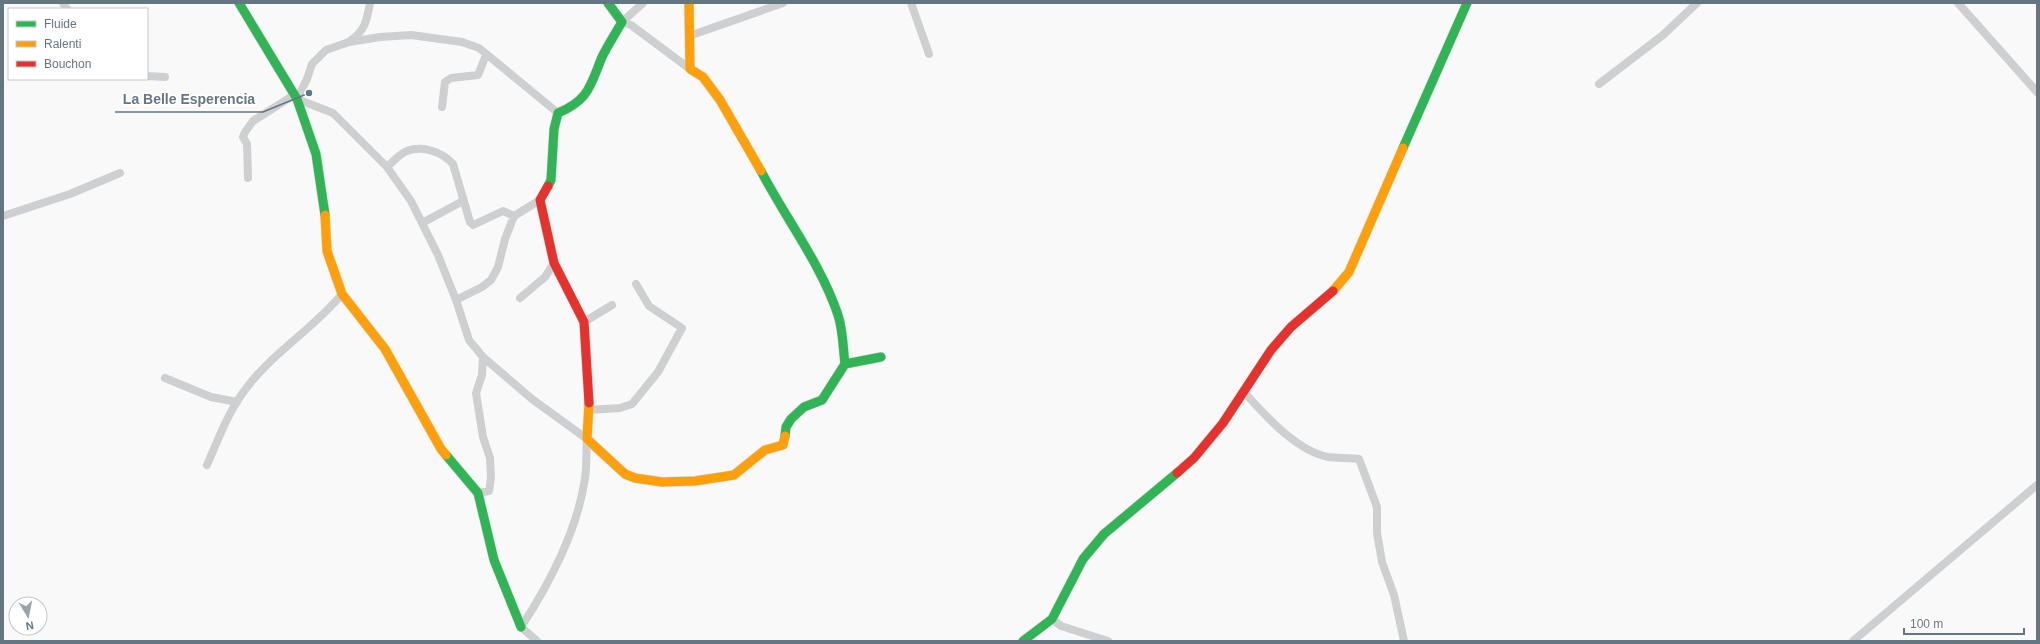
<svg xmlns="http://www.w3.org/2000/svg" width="2040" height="644" viewBox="0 0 2040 644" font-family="Helvetica,sans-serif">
  <rect width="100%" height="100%" fill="#f9f9f9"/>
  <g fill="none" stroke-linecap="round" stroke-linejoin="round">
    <defs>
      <path id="fast" d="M239,3L297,99L316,154L325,215
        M1403,148L1467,3
        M761,171C786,219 821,264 838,315C843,330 843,348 845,364L822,400L804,407L791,419L786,427L785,436
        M548,186L551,180L554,129L558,113C589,100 590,86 602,57C608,45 615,34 622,22L608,3
        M845,364L881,357
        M446,455L478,493L494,560L521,627
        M1023,641L1052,619L1083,559L1104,534L1177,473"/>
      <path id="slow" d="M689,3L690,69L703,77L720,100L761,171
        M325,215L327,251L342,294L385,349L441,449L446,455
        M1333,291L1349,272L1403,148
        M589,403L587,439L625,474L635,478L662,482L695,481L734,475L765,450L783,445L785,436"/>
      <path id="jam" d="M548,186L540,200L554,263L584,322L589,403
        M1177,473L1194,458L1223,423L1271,350L1291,327L1333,291"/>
    </defs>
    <!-- fast casing -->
    <use href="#fast" stroke="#d5d6d7" stroke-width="10"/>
    <!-- slow casing -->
    <use href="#slow" stroke="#d5d6d7" stroke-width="10"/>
    <!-- jam casing -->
    <use href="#jam" stroke="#d5d6d7" stroke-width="10"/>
    <!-- street -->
    <path stroke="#cecfd0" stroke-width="8" d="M63,3L67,9
      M643,3L622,22L631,25L690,69
      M911,3L929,54
      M1958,3L2037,92
      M689,36L783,3
      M350,41C365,31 367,20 370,3
      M147,76L165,77
      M1599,84L1663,35L1697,3
      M442,107L445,82L451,78L478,75L486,55
      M387,167C393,162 399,154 407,151C423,145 442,152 453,164L470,222L473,225L503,211L514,216
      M248,178L247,144L243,137L245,132L253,121L294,95
      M3,216L70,194L120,173
      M422,223L463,201
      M520,298L545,277L554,263
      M456,300L482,287L491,280L498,267L505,239L514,216L540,200
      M584,322L612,305
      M165,378L211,397L237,402
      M1243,391C1264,414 1296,451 1328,457C1338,458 1349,458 1359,459L1377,507V533L1382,562L1394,595L1404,641
      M589,410L620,408L632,404L658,372L682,328L649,306L636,284
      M207,465C219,438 229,409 248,386C275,351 314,328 342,294
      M478,493L489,491L491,478L490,458L483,437L476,393L482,375L483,357
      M1052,619L1061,626L1108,641
      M537,641L521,627C549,585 578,529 585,478C587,465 586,452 587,439L532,399L483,357L469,340L456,300L438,255L411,201L387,167L333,113L297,99L307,79L312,64L326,50L349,42L380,37L411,35L462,42L479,48L558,113
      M1853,641L2037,485"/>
    <!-- fast -->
    <use href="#fast" stroke="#30b455" stroke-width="9"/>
    <!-- slow -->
    <use href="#slow" stroke="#ff9f0a" stroke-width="9"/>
    <!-- jam -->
    <use href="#jam" stroke="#e5322d" stroke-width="9"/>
  </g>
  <!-- callouts -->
  <path fill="none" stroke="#657683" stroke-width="1.5" d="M309 93L263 112H115"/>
  <circle fill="#657683" stroke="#fff" stroke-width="1.5" cx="309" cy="93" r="4"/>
  <g font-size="14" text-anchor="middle" font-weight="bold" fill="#657683" stroke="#fff" stroke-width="4" stroke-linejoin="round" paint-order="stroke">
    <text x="189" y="104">La Belle Esperencia</text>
  </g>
  <!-- border -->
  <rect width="2040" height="644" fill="none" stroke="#657683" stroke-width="8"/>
  <!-- legend -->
  <rect x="8" y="8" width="140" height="72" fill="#ffffff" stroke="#c1c8cd"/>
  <rect x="16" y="21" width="20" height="6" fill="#30b455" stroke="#c1c8cd"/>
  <text x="44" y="28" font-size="12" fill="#657683">Fluide</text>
  <rect x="16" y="41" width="20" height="6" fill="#ff9f0a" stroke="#c1c8cd"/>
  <text x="44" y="48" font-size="12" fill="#657683">Ralenti</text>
  <rect x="16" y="61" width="20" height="6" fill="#e5322d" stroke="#c1c8cd"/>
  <text x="44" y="68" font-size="12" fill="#657683">Bouchon</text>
  <!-- north arrow -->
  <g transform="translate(28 616) rotate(170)"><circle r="19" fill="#ffffff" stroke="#c1c8cd"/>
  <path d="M0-3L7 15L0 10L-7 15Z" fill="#99a4ac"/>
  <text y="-6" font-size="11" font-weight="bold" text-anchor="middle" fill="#657683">N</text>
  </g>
  <!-- scale -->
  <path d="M1904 628v6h120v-6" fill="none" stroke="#657683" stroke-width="2"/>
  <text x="1910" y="628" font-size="12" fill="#657683" stroke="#ffffff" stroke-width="3" paint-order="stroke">100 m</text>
</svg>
